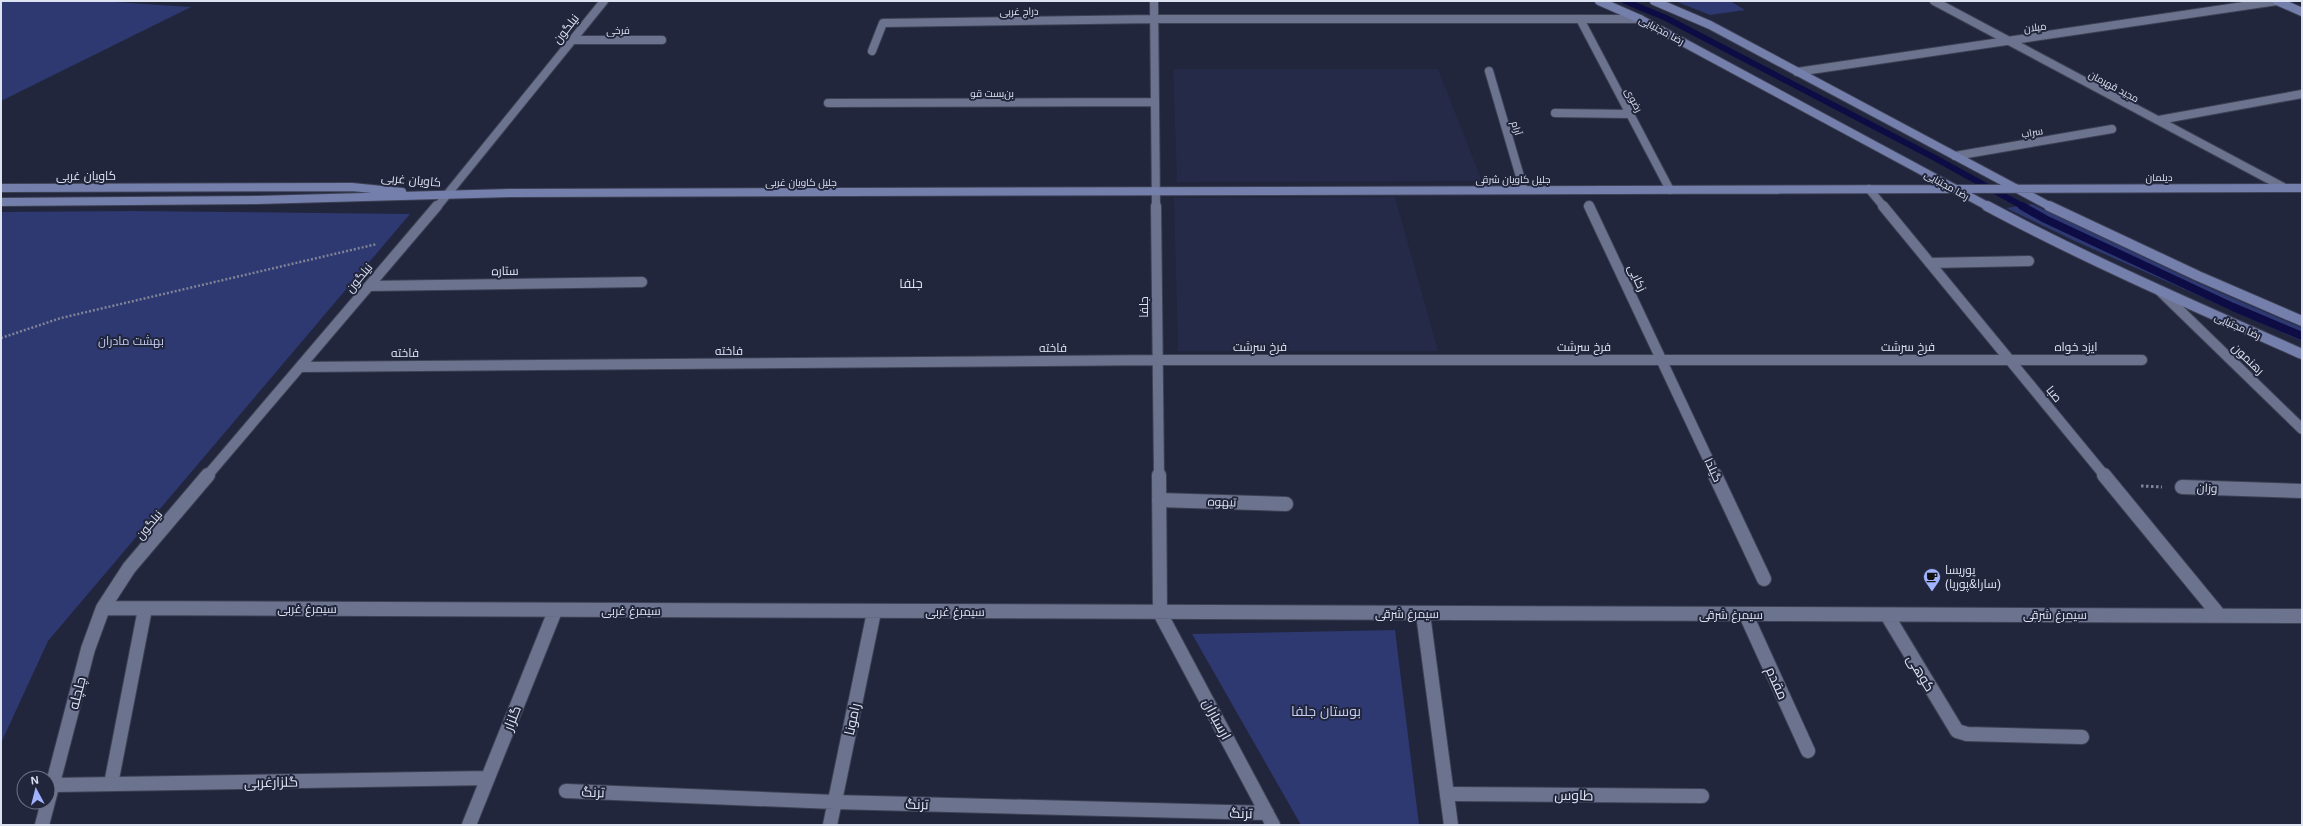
<svg xmlns="http://www.w3.org/2000/svg" width="2303" height="826" viewBox="0 0 2303 826" font-family="Helvetica,Cairo,sans-serif">
  <rect width="100%" height="100%" fill="#21263c"/>
  <!-- built -->
  <path fill="#242a47" d="M1173,69H1438L1482,181L1177,182Z
    M1395,197L1438,351H1178L1174,198Z"/>
  <!-- green -->
  <path fill="#2e3871" d="M1,1H99L191,7L1,101Z
    M1675,1H1730L1745,10L1710,15Z
    M2032,204L2198,283L2302,328V341L2077,242L2006,208Z
    M133,211L410,214L48,641L1,743V212Z
    M1395,630L1419,825H1301L1192,634Z"/>
  <g fill="none" stroke-linecap="round" stroke-linejoin="round">
    <!-- stream-far1 -->
    <path stroke="#0d0c45" stroke-width="6" d="M1625,1L1666,18L1935,158L2024,207"/>
    <!-- stream -->
    <path stroke="#0d0c45" stroke-width="8" d="M2022,206L2045,219L2233,307L2302,336"/>
    <defs>
      <path id="service-far2" d="M574,40H662"/>
      <path id="service-far1" d="M1930,263L2029,261"/>
      <path id="service" d="M1159,500L1286,504
        M1746,615L1808,751
        M111,784L145,609
        M1447,794L1702,796"/>
      <path id="minor-far2" d="M1154,1L1156,207
        M1934,1L2285,188
        M1580,19L1670,190
        M872,51L883,23L1154,19H1640
        M1489,71L1524,190
        M1797,72L2277,1
        M828,103L1155,102
        M1555,113L1630,114
        M2159,120L2302,94
        M1955,156L2112,129
        M1869,189L1884,207
        M437,207L604,1"/>
      <path id="minor-far1" d="M1156,206L1159,476
        M1589,206L1716,476
        M1883,206L2105,476
        M369,286L642,282
        M2160,291L2302,429
        M300,367L1157,360H2142
        M207,476L437,206"/>
      <path id="minor" d="M1159,475L1160,613L1273,825
        M1715,475L1764,579
        M2104,475L2219,615
        M2182,487L2302,491
        M103,608L2302,616
        M1423,614L1451,825
        M1887,615L1957,731L1967,734L2082,737
        M54,785L488,778
        M566,791L834,802L1267,813
        M42,825L88,649L103,608L129,568L208,475
        M469,825L555,611
        M830,825L874,612"/>
      <path id="secondary-far1" d="M1599,1L1640,19L1989,207
        M1654,1L1710,25L2051,207
        M2277,1L2302,12
        M1,188L352,187L402,192
        M1,202L257,200L512,193L2302,188"/>
      <path id="secondary" d="M1987,206C2090,261 2196,307 2302,354
        M2049,206L2198,276L2302,321"/>
    </defs>
    <!-- service-far2 casing -->
    <use href="#service-far2" stroke="#3d4154" stroke-width="10"/>
    <!-- service-far1 casing -->
    <use href="#service-far1" stroke="#3d4154" stroke-width="12"/>
    <!-- service casing -->
    <use href="#service" stroke="#3d4154" stroke-width="16"/>
    <!-- minor-far2 casing -->
    <use href="#minor-far2" stroke="#3d4154" stroke-width="10"/>
    <!-- minor-far1 casing -->
    <use href="#minor-far1" stroke="#3d4154" stroke-width="12"/>
    <!-- minor casing -->
    <use href="#minor" stroke="#3d4154" stroke-width="16"/>
    <!-- secondary-far1 casing -->
    <use href="#secondary-far1" stroke="#3d4154" stroke-width="10"/>
    <!-- secondary casing -->
    <use href="#secondary" stroke="#3d4154" stroke-width="12"/>
    <!-- path-far1 -->
    <path stroke="#7f8497" stroke-width="2.5" stroke-dasharray="2 2" stroke-linecap="butt" d="M1,338L61,318L377,244"/>
    <!-- path -->
    <path stroke="#7f8497" stroke-width="3" stroke-dasharray="2.5 2.5" stroke-linecap="butt" d="M2141,486L2162,487"/>
    <!-- service-far2 -->
    <use href="#service-far2" stroke="#6c738e" stroke-width="8"/>
    <!-- service-far1 -->
    <use href="#service-far1" stroke="#6c738e" stroke-width="10"/>
    <!-- service -->
    <use href="#service" stroke="#6c738e" stroke-width="14"/>
    <!-- minor-far2 -->
    <use href="#minor-far2" stroke="#6c738e" stroke-width="8"/>
    <!-- minor-far1 -->
    <use href="#minor-far1" stroke="#6c738e" stroke-width="10"/>
    <!-- minor -->
    <use href="#minor" stroke="#6c738e" stroke-width="14"/>
    <!-- secondary-far1 -->
    <use href="#secondary-far1" stroke="#757fac" stroke-width="8"/>
    <!-- secondary -->
    <use href="#secondary" stroke="#757fac" stroke-width="10"/>
  </g>
  <!-- icons -->
  <defs>
    <symbol id="cafe-pin" viewBox="-11 -11 22 30"><path d="M0 17L-7.5 6A9.5 9.5 0 1 1 7.5 6Z" fill="#a1b3fd" stroke="#21263c"/><path d="M-5.5-4.5H6V0H3Q3 3.5 0 3.5H-2.5Q-5.5 3.5-5.5 0ZM3-3.2v2h1.7v-2ZM-6 4.5H4V6H-6Z" fill="#111"/></symbol>
  </defs>
  <g fill-rule="evenodd">
    <use href="#cafe-pin" x="1922" y="567" width="20" height="27"/>
  </g>
  <g text-anchor="middle" stroke-width="4" stroke-linejoin="round" paint-order="stroke">
    <!-- far-street labels -->
    <g font-size="10" fill="#dee3f2" stroke="#21263c">
      <text transform="translate(1019 11) rotate(-1)" y="4">دراج غربی</text>
      <text transform="translate(2035 27) rotate(-8)" y="4">میلان</text>
      <text x="618" y="34">فرخی</text>
      <text transform="translate(1662 30) rotate(28)" y="4">رضا مجتبایی</text>
      <text transform="translate(2114 86) rotate(28)" y="4">مجید قهرمان</text>
      <text x="992" y="97">بن‌بست قو</text>
      <text transform="translate(1634 100) rotate(62)" y="4">رضوی</text>
      <text transform="translate(1517 128) rotate(74)" y="4">آرام</text>
      <text transform="translate(2032 132) rotate(-10)" y="4">سراب</text>
      <text x="2159" y="181">دیلمان</text>
      <text x="1513" y="183">جلیل کاویان شرقی</text>
      <text x="801" y="186">جلیل کاویان غربی</text>
      <text transform="translate(1947 185) rotate(29)" y="4">رضا مجتبایی</text>
      <text transform="translate(2238 326) rotate(24)" y="4">رضا مجتبایی</text>
    </g>
    <!-- street labels -->
    <g font-size="12" fill="#dee3f2" stroke="#21263c">
      <text transform="translate(566 29) rotate(-52)" y="4">نیلگون</text>
      <text x="86" y="180">کاویان غربی</text>
      <text transform="translate(411 180) rotate(5)" y="4">کاویان غربی</text>
      <text transform="translate(505 271) rotate(-1)" y="4">ستاره</text>
      <text transform="translate(359 278) rotate(-50)" y="4">نیلگون</text>
      <text transform="translate(1637 278) rotate(65)" y="4">زکایی</text>
      <text transform="translate(1144 307) rotate(-90)" y="4">جلفا</text>
      <text x="1260" y="351">فرخ سرشت</text>
      <text x="1584" y="351">فرخ سرشت</text>
      <text x="1908" y="351">فرخ سرشت</text>
      <text x="2076" y="351">ایزد خواه</text>
      <text x="1053" y="352">فاخته</text>
      <text x="729" y="355">فاخته</text>
      <text x="405" y="357">فاخته</text>
      <text transform="translate(2248 359) rotate(44)" y="4">رهنمون</text>
      <text transform="translate(2054 394) rotate(51)" y="4">صبا</text>
      <text transform="translate(1713 470) rotate(65)" y="4">گیلدا</text>
      <text transform="translate(2207 488) rotate(2)" y="4">وزان</text>
      <text transform="translate(1222 502) rotate(2)" y="4">تیهوه</text>
      <text transform="translate(149 525) rotate(-50)" y="4">نیلگون</text>
      <text x="307" y="613">سیمرغ غربی</text>
      <text x="631" y="615">سیمرغ غربی</text>
      <text x="955" y="616">سیمرغ غربی</text>
      <text x="1407" y="618">سیمرغ شرقی</text>
      <text x="1731" y="619">سیمرغ شرقی</text>
      <text x="2055" y="619">سیمرغ شرقی</text>
    </g>
    <!-- park labels -->
    <g font-size="12" fill="#c2ccf1" stroke="#21263c">
      <text x="131" y="345">بهشت مادران</text>
    </g>
    <!-- poi labels -->
    <g font-size="12" fill="#dee3f2" stroke="#21263c" text-anchor="start">
      <text x="1945" y="574">پوریسا<tspan x="1945" dy="14">(سارا&amp;پوریا)</tspan></text>
    </g>
    <!-- neighbourhood labels -->
    <g font-size="13" fill="#dee3f2" stroke="#21263c">
      <text x="911" y="288">جلفا</text>
    </g>
    <!-- near-street labels -->
    <g font-size="14" fill="#dee3f2" stroke="#21263c">
      <text transform="translate(1921 673) rotate(59)" y="5">کوهی</text>
      <text transform="translate(1777 683) rotate(66)" y="5">مقدم</text>
      <text transform="translate(77 693) rotate(-76)" y="5">چلچله</text>
      <text transform="translate(512 718) rotate(-68)" y="5">گلزار</text>
      <text transform="translate(852 719) rotate(-78)" y="5">رامونا</text>
      <text transform="translate(1217 719) rotate(62)" y="5">ارسباران</text>
      <text transform="translate(271 782) rotate(-1)" y="5">گلزارغربی</text>
      <text transform="translate(593 792) rotate(2)" y="5">ترنگ</text>
      <text transform="translate(1574 795) rotate(1)" y="5">طاوس</text>
      <text transform="translate(917 804) rotate(1)" y="5">ترنگ</text>
      <text transform="translate(1241 813) rotate(1)" y="5">ترنگ</text>
    </g>
    <!-- near-park labels -->
    <g font-size="14" fill="#c2ccf1" stroke="#21263c">
      <text x="1326" y="716">بوستان جلفا</text>
    </g>
  </g>
  <!-- border -->
  <rect width="2303" height="826" fill="none" stroke="#dee3f2" stroke-width="4"/>
  <!-- north arrow -->
  <g transform="translate(36 790) rotate(353)"><circle r="19" fill="#21263c" stroke="#6d7285"/>
  <path d="M0-3L7 15L0 10L-7 15Z" fill="#a1b3fd"/>
  <text y="-6" font-size="11" font-weight="bold" text-anchor="middle" fill="#dee3f2">N</text>
  </g>
</svg>
